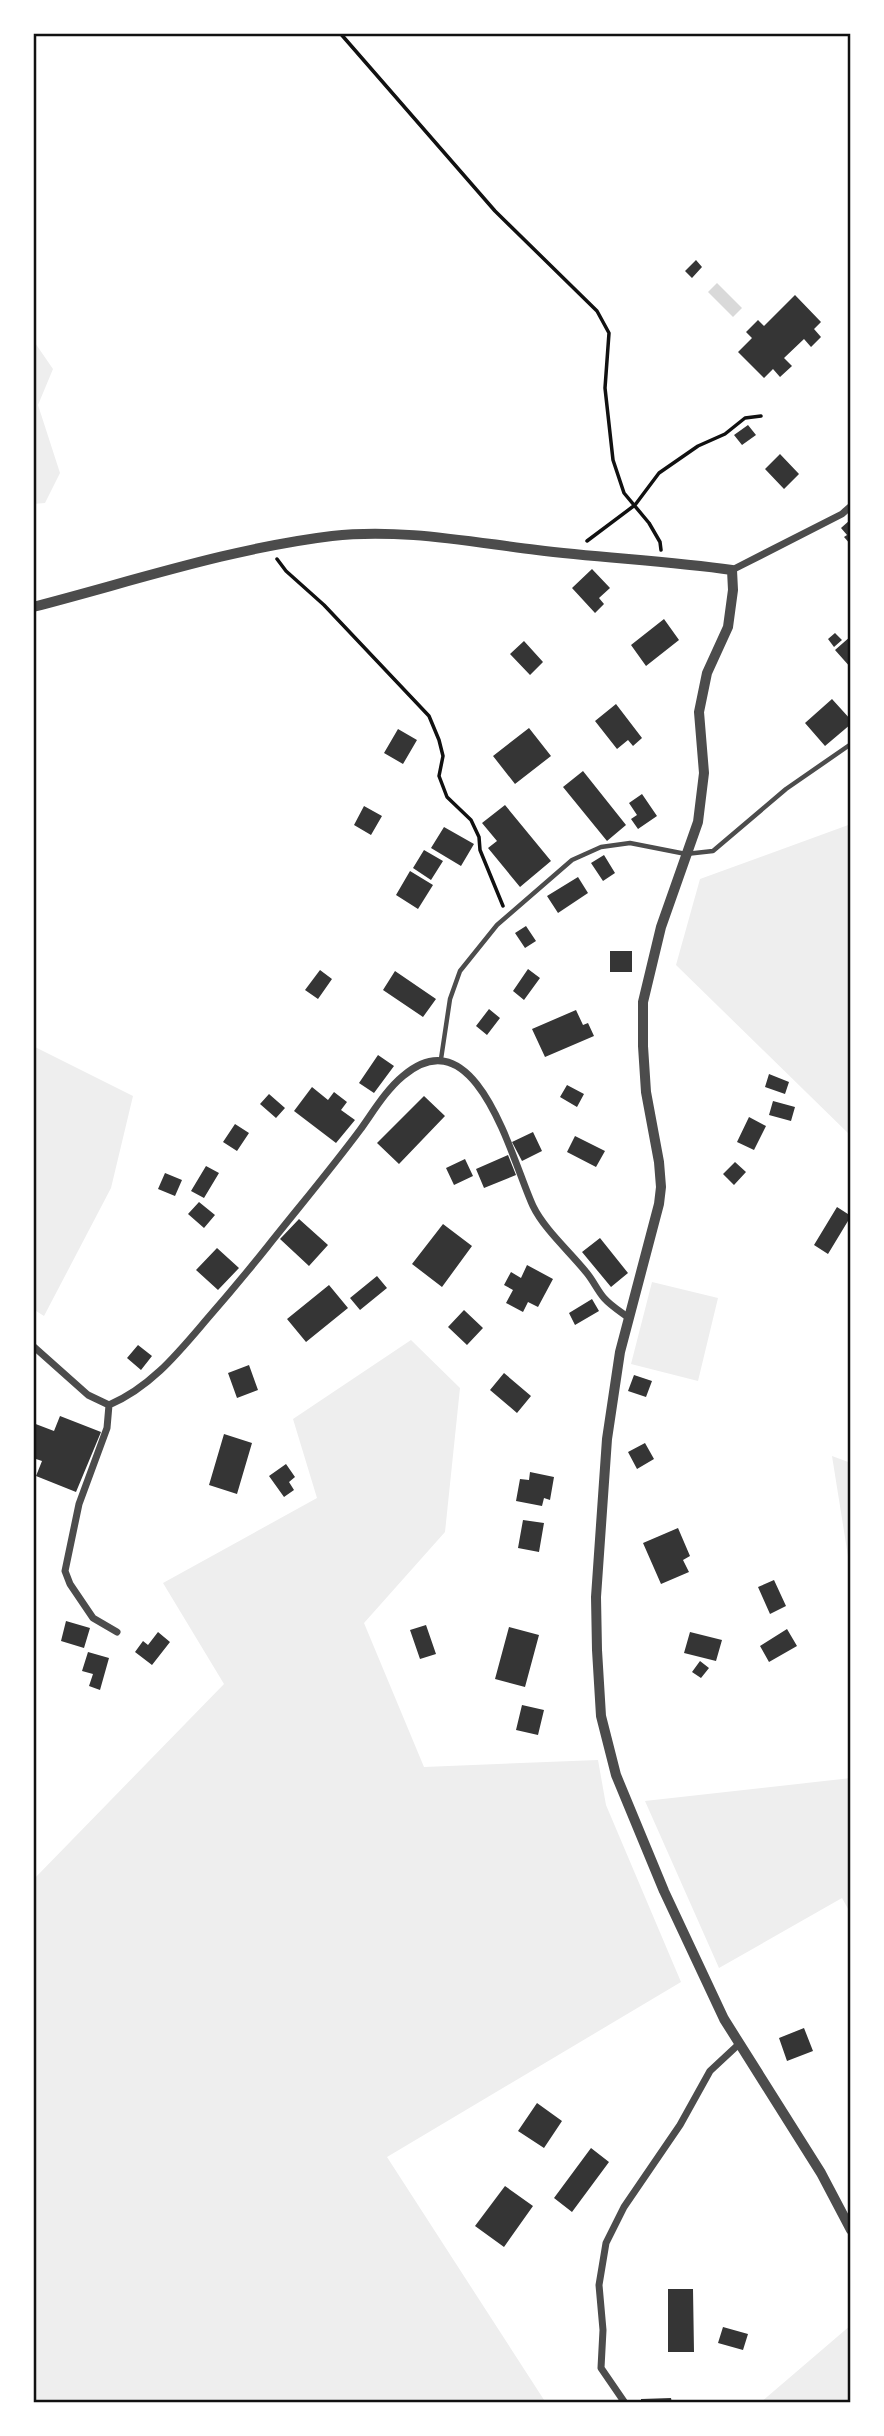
<svg xmlns="http://www.w3.org/2000/svg" width="884" height="2436" viewBox="0 0 884 2436" font-family="'Asap Condensed',sans-serif">
  <rect width="100%" height="100%" fill="#fff"/>
  <!-- green -->
  <path fill="#eee" d="M33,340L53,369L38,405L60,473L45,503L33,504Z
    M851,824V1136L676,965L700,879Z
    M33,1046L133,1096L111,1188L44,1316L33,1309Z
    M652,1282L718,1298L698,1381L631,1364Z
    M411,1340L460,1388L445,1532L364,1623L424,1767L598,1760L606,1805L681,1982L387,2157L546,2403H33V1880L224,1684L163,1583L317,1498L293,1419Z
    M832,1456L851,1463V1575Z
    M851,1778V1914L842,1898L719,1968L645,1801Z
    M851,2325V2403H760Z"/>
  <!-- water -->
  <path fill="#d9d9d9" d="M717,283L742,308L733,317L708,292Z"/>
  <!-- building -->
  <path fill="#353535" d="M696,260L702,267L692,278L685,271Z
    M795,295L821,322L814,329L821,337L811,347L804,339L784,358L792,366L780,377L773,369L764,378L738,352L752,338L746,332L758,320L764,326Z
    M748,425L756,435L742,445L734,435Z
    M780,454L799,474L784,489L765,469Z
    M850,520L851,521V545L844,537L847,535L841,528Z
    M592,569L610,588L599,598L604,604L595,613L572,588Z
    M664,619L679,640L646,666L631,645Z
    M835,633L842,640L834,647L828,639Z
    M851,636V668L835,650Z
    M524,641L543,662L530,675L510,654Z
    M832,699L851,720V724L825,746L805,723Z
    M616,704L642,738L633,746L628,740L617,749L595,721Z
    M529,728L551,756L515,784L493,756Z
    M398,729L417,740L403,764L384,753Z
    M583,771L626,825L607,841L563,787Z
    M642,794L657,816L638,829L631,819L637,815L629,803Z
    M505,805L551,861L520,887L488,848L497,841L482,823Z
    M364,806L382,816L371,835L354,825Z
    M444,827L474,844L461,866L431,848Z
    M424,850L443,861L431,880L413,868Z
    M604,855L615,873L603,881L591,863Z
    M410,871L433,885L418,909L396,895Z
    M578,877L588,893L558,913L547,896Z
    M526,926L536,941L525,948L515,933Z
    M610,951H632V972H610Z
    M528,969L540,978L524,1000L513,991Z
    M320,970L332,979L318,999L305,990Z
    M395,971L436,999L423,1017L383,990Z
    M489,1009L500,1018L487,1035L476,1026Z
    M576,1010L583,1025L588,1023L594,1036L545,1057L532,1029Z
    M378,1055L394,1066L374,1093L359,1083Z
    M769,1074L789,1082L785,1094L765,1087Z
    M567,1085L584,1094L577,1107L560,1097Z
    M312,1087L328,1100L334,1092L347,1102L341,1110L355,1120L336,1143L294,1111Z
    M269,1094L285,1108L276,1118L260,1104Z
    M424,1096L445,1116L399,1164L377,1143Z
    M773,1101L795,1107L791,1121L769,1115Z
    M749,1117L766,1126L754,1150L737,1142Z
    M235,1124L249,1133L237,1151L223,1142Z
    M533,1132L542,1151L522,1161L512,1142Z
    M575,1136L605,1151L596,1167L567,1152Z
    M508,1155L516,1175L484,1188L476,1169Z
    M465,1159L473,1176L454,1185L446,1168Z
    M735,1162L746,1172L734,1185L723,1174Z
    M206,1166L219,1173L204,1198L191,1191Z
    M165,1173L182,1180L175,1196L158,1189Z
    M199,1202L215,1215L204,1228L188,1214Z
    M837,1207L851,1216L828,1254L814,1245Z
    M299,1219L328,1245L309,1266L280,1239Z
    M443,1224L472,1246L442,1287L412,1264Z
    M600,1238L628,1273L611,1287L582,1252Z
    M217,1248L239,1268L218,1290L196,1270Z
    M527,1265L553,1279L538,1307L528,1302L523,1312L506,1303L513,1290L504,1285L511,1272L521,1278Z
    M377,1276L387,1288L360,1310L350,1298Z
    M329,1285L348,1308L306,1342L287,1319Z
    M592,1299L599,1311L575,1325L569,1313Z
    M464,1310L483,1328L467,1345L448,1327Z
    M138,1345L152,1356L141,1370L127,1358Z
    M249,1365L258,1390L237,1398L228,1373Z
    M504,1373L531,1396L517,1413L490,1390Z
    M634,1375L652,1381L646,1397L628,1391Z
    M60,1416L101,1432L76,1492L36,1476L42,1461L33,1458V1423L54,1431Z
    M224,1434L252,1443L237,1494L209,1485Z
    M645,1443L654,1459L637,1469L628,1452Z
    M286,1464L295,1477L289,1482L294,1490L284,1497L269,1476Z
    M530,1472L554,1477L550,1500L544,1498L542,1506L516,1501L520,1479L529,1480Z
    M523,1520L544,1523L539,1552L518,1548Z
    M678,1528L690,1556L683,1560L689,1572L661,1584L643,1543Z
    M774,1580L786,1606L770,1614L758,1587Z
    M66,1621L90,1628L84,1648L61,1641Z
    M426,1625L436,1654L420,1659L410,1630Z
    M509,1627L539,1635L525,1687L495,1679Z
    M787,1629L797,1646L769,1662L760,1646Z
    M158,1632L170,1642L152,1665L135,1652L143,1641L148,1645Z
    M690,1632L722,1640L716,1661L684,1653Z
    M88,1652L109,1658L100,1690L89,1686L93,1674L82,1671Z
    M700,1661L709,1668L701,1678L692,1672Z
    M522,1705L544,1710L538,1735L516,1730Z
    M804,2028L813,2051L787,2061L779,2038Z
    M537,2103L562,2121L544,2148L518,2131Z
    M591,2148L609,2162L572,2212L554,2198Z
    M505,2186L533,2206L504,2247L475,2226Z
    M668,2289H693L694,2352H668Z
    M723,2327L748,2334L743,2350L718,2343Z
    M671,2398L672,2403H641V2399Z"/>
  <g fill="none" stroke-linecap="round" stroke-linejoin="round">
    <!-- path -->
    <path stroke="#111" stroke-width="3.5" d="M340,33L495,211L597,311L609,333L605,388L613,460L624,493L649,523L660,542L661,550
      M587,541L635,505L659,473L698,446L725,434L745,418L761,416
      M277,559L286,571L324,605L429,716L439,740L443,756L439,776L447,797L471,820L479,837L480,850L503,906"/>
    <!-- service -->
    <path stroke="#4c4c4c" stroke-width="4.5" d="M441,1059L450,999L460,971L497,925L572,860L601,847L630,843L686,854L713,851L786,789L851,744"/>
    <!-- minor -->
    <path stroke="#4c4c4c" stroke-width="7" d="M732,570L842,514L851,506
      M33,1346L88,1395L109,1405
      M117,1632L93,1618L70,1584L65,1571L79,1504L107,1428L109,1405C151,1387 178,1353 207,1319C228,1295 248,1271 268,1246C299,1207 331,1169 360,1130C373,1112 386,1090 403,1076C477,1013 512,1161 533,1206C544,1229 570,1252 586,1272C593,1280 597,1290 604,1298C611,1306 621,1312 629,1318
      M625,2403L601,2368L603,2330L599,2285L606,2243L624,2207L680,2125L710,2071L739,2044"/>
    <!-- tertiary -->
    <path stroke="#4c4c4c" stroke-width="10" d="M33,607C130,582 232,548 332,536C400,528 470,542 537,550C602,558 667,561 732,570L733,590L728,627L707,673L699,712L704,773L698,822L661,927L643,1002V1046L646,1092L659,1162L661,1187L659,1204L620,1352L607,1439L596,1597L597,1650L601,1716L616,1775L664,1891L724,2019L821,2173L851,2230"/>
  </g>
  <!-- border -->
  <rect width="884" height="2436" fill="none" stroke="#ffffff" stroke-width="70"/>
  <rect x="35" y="35" width="814" height="2366" fill="none" stroke="#111" stroke-width="2.5"/>
</svg>
